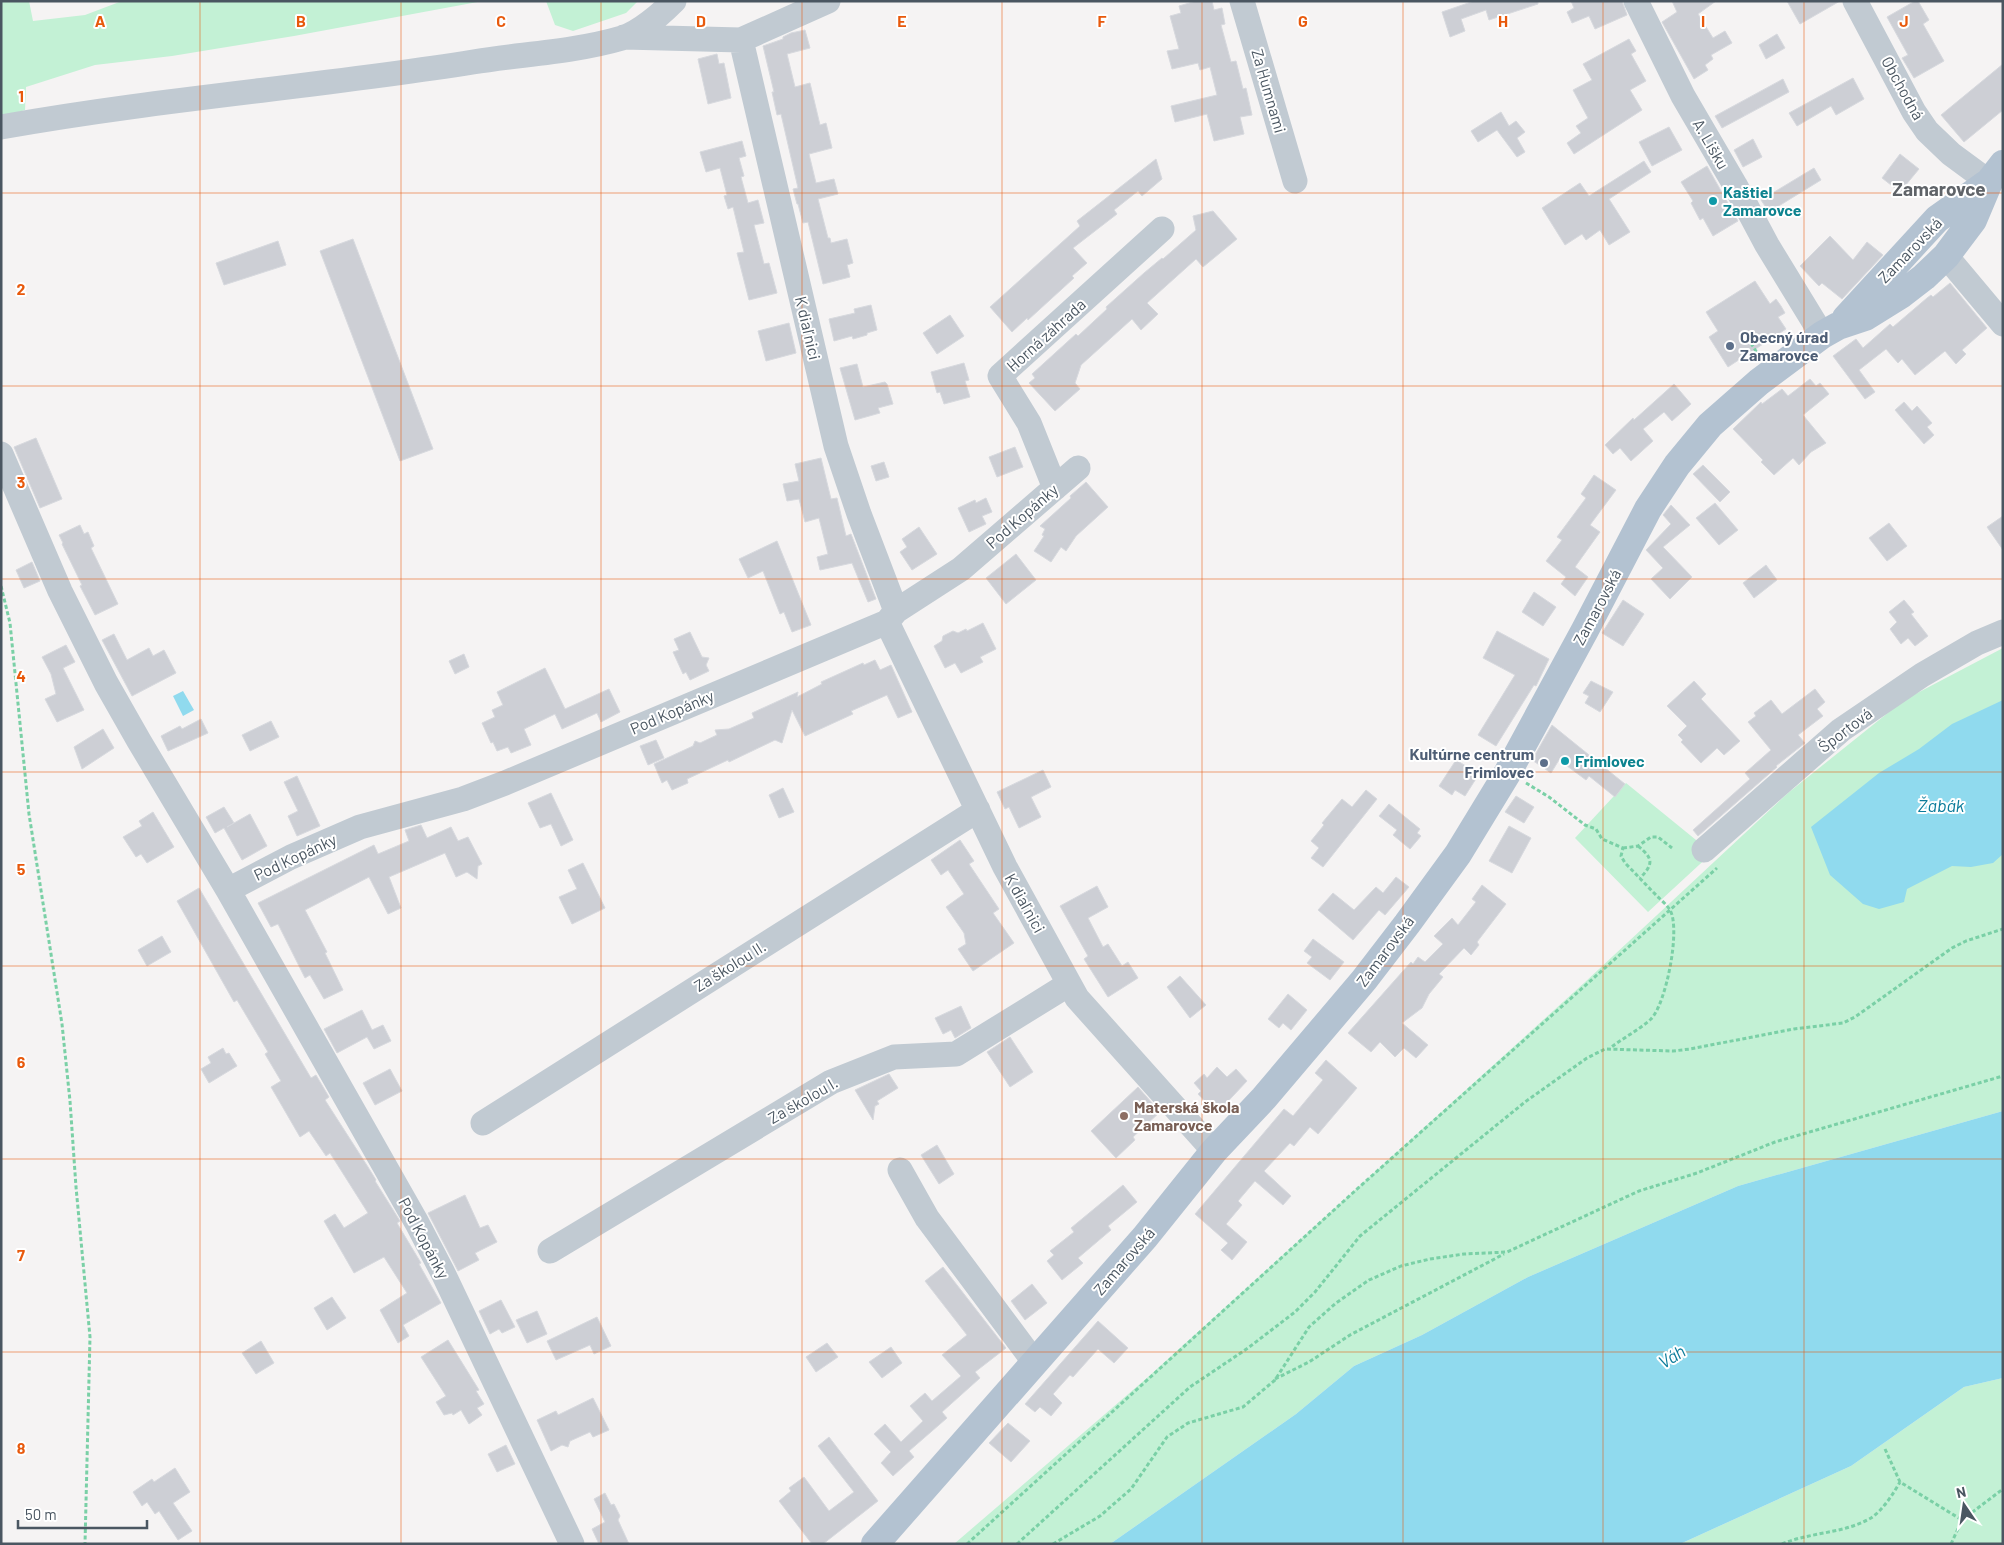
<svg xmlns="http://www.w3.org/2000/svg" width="2004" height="1545" viewBox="0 0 2004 1545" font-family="Barlow,sans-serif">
  <rect width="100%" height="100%" fill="#f5f3f3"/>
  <!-- green -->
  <path fill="#c3f1d5" d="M1,1H29L33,21L85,15L122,1H483L294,36L172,56L95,65L26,87L25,110L1,118Z
    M546,1H638L626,13L573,31L555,25Z
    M2003,648V1111L1738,1186L1528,1277L1422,1335L1354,1366L1296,1414L1110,1544H954L1148,1377L1584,983L1788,793L1904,700Z
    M1626,783L1712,853L1648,912L1575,838Z
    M2003,1378V1544H1680L1851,1466L1964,1387Z"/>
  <!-- water -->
  <path fill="#90daee" d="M183,691L194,710L183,716L173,696Z
    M2003,700V854L1993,863L1971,867L1952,866L1907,889L1904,902L1879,909L1863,904L1830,875L1811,827L1879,773L1919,749L1952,724Z
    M2003,1111V1378L1964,1387L1851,1466L1680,1544H1110L1296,1414L1354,1366L1422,1335L1528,1277L1738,1186Z"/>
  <!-- building -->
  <path fill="#cdcfd5" stroke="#d7d9de" d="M1196,1H1212L1214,10L1222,8L1225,24L1221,25L1231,62L1236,61L1243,89L1246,88L1252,115L1240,117L1244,134L1214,141L1207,114L1175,122L1171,106L1217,95L1210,67L1200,70L1198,63L1172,69L1167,51L1179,49L1170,16L1181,13L1179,6Z
    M1474,1H1538V4L1489,20L1486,10L1461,19L1465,31L1450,37L1442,12Z
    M1571,1H1622L1627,15L1595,29L1589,16L1572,23L1567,12L1574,8Z
    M1672,1H1716L1698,14L1713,38L1725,31L1732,43L1711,55L1713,59L1705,65L1708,70L1694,79L1662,22L1677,12Z
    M1787,1H1840L1800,24Z
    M1915,1H1918L1929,20L1923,24L1944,61L1914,78L1902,58L1908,55L1887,17Z
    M805,30L810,48L787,54L795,87L810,83L820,125L826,123L832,148L809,154L816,183L834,179L838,194L818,199L828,238H830L831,243L847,239L853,263L847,265L850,277L823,284L808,222L803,223L798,204H797L793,189L798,188L781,114L777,115L772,92H774L763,46L783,39V37L791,33Z
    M1777,34L1785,48L1766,59L1759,45Z
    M1629,39L1636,51L1631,54L1646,81L1630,90L1642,110L1574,154L1567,143L1581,133L1576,126L1588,118L1573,90L1592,80L1583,64Z
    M717,54L719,64L724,63L731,98L708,104L698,59Z
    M2003,64V110L1964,142L1941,115Z
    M1853,78L1864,99L1836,115L1831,106L1797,126L1789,113Z
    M1783,79L1789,92L1722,128L1715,116Z
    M1501,112L1509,126L1516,121L1525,132L1517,138L1525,152L1517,157L1497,130L1478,142L1471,131Z
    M1669,127L1682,150L1652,166L1639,142Z
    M1753,139L1762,157L1743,167L1734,150Z
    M742,141L746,156L739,158L744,176L741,177L748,203L758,200L764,223L754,225L764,264L769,263L777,293L749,300L737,253L744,252L733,207L728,209L724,196L727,195L720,168L706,172L700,152Z
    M1900,154L1919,169L1900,192L1882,178Z
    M1156,159L1162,179L1142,196L1138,191L1114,210L1117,214L1073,248L1087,263L1072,276L1074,278L1028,320L1027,318L1012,332L990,307L1080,226L1077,221Z
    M1644,161L1651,172L1609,199L1630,232L1609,245L1600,230L1586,240L1582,234L1565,245L1542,208L1580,183L1589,196Z
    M1707,166L1738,221L1713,236L1703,218L1700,220L1691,203L1693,201L1681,182Z
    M1814,168L1821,180L1769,212L1761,200Z
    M1213,211L1237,239L1203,267L1196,259L1147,303L1158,314L1141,330L1132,319L1081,365L1075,383L1080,389L1055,411L1029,383L1035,378L1032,374L1076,334L1078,336L1107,309L1106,307L1144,273L1162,258L1163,259L1196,230L1193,216Z
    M1830,236L1853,260L1867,242L1883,255L1842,299L1822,283L1819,286L1800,266Z
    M353,239L433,449L400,461L320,251Z
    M278,241L286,265L224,285L216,263Z
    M1755,281L1770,304L1776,299L1781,306L1785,313L1778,317L1786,329L1728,367L1709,337L1718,331L1706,312Z
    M1950,283L1987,328L1962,350L1966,354L1956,364L1945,351L1915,375L1902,359L1898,363L1886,349L1859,370L1875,392L1865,399L1833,356L1856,339L1863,348L1890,324L1893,327L1927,298L1931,295L1933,297Z
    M871,305L877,330L867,333V335L853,339L852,336L834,341L829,319L855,313L854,309Z
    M950,315L964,336L937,354L923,333Z
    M789,323L796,353L766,361L758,331Z
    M964,363L969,380L965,381L970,397L944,404L940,392L937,393L931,372Z
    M857,364L863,387L885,382L887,384L893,404L878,408L880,413L855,420L840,368Z
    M1810,379L1816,386L1820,383L1829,394L1803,415L1826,443L1811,452L1799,465L1793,458L1774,475L1761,462L1763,460L1733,429L1761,402L1762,404L1782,389L1788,396Z
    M1674,384L1691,404L1672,421L1664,412L1643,429L1653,441L1631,461L1620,448L1613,454L1605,445L1633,418L1634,420Z
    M1904,402L1912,411L1917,406L1932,423L1927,427L1934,435L1924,444L1895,410Z
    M36,438L62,499L40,508L14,447Z
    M1015,447L1023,467L997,477L989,457Z
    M821,458L831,499L837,498L846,536L851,534L876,599L868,602L852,563L820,570L817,557L828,554L819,518L805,522L799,499L787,501L783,484L799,481L795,464Z
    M884,462L889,477L876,481L871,466Z
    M1703,465L1730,492L1720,502L1693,474Z
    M1594,475L1616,490L1590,525L1600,532L1575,567L1588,577L1575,596L1561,584L1566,577L1546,561L1562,540L1557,537L1586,498L1581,494Z
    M1086,482L1108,507L1076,536L1066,551L1061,547L1051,562L1034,551L1044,536L1042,535L1045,529L1040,526L1071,498L1070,496Z
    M986,498L992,512L982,516L986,524L969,532L958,508L975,500L976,503Z
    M1715,503L1738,530L1719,545L1696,518Z
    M1671,505L1690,525L1663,547L1692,577L1670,599L1651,579L1663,568L1646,550L1671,524L1663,515Z
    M2003,516V550L1987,527Z
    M1889,523L1907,546L1887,561L1869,538Z
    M80,525L84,534L88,532L94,546L91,548L118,604L95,615L80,586L82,585L62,544L63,543L59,535Z
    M919,527L937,554L912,570L900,552L907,547L902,539Z
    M777,541L811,625L792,632L784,612L780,614L763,571L748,578L739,559Z
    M1016,554L1036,580L1006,604L986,578Z
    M32,562L40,581L24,588L16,570Z
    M1766,565L1777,580L1754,598L1743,583Z
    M1534,592L1556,607L1543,626L1522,612Z
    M1623,600L1644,614L1623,646L1602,633Z
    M1904,600L1914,612L1911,614L1928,636L1915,646L1908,638L1901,644L1890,629L1897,622L1889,612Z
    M983,623L996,649L980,657L983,662L961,673L955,663L945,668L934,646L942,641L943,636L953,631L958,633L966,629L967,631Z
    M1497,631L1549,659L1536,686L1534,685L1496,746L1478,735L1515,675L1483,658Z
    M690,632L702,657L709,658L706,665L709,671L690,680L686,672L683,674L673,652L679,650L674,639Z
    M114,634L127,660L149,648L153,656L164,650L176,673L132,696L102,640Z
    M66,645L75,662L63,668L84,710L57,722L45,699L56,694L51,674L42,657Z
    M464,654L469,667L455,674L449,661Z
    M875,660L880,670L891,665L912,712L898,718L887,695L851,711L853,714L805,736L792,710L782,743L775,740L729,762L728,760L687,779L688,783L672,790L667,780L662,783L654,764L693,746L695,741L700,743L717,735L715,730L729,729L754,718L752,713L798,692L797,697L822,684L821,682L863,663L864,665Z
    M545,668L565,709L609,689L620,712L601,722L597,713L562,729L555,714L524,729L531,745L511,753L508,747L497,751L493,742L491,743L482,723L495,717L492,710L503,705L497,692Z
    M1591,681L1613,692L1600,712L1585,703L1589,696L1583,693Z
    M1694,681L1706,694L1701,699L1740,741L1724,755L1717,748L1701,763L1681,742L1683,740L1678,735L1687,726L1667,706Z
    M1815,689L1825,702L1817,709L1823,716L1798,735L1805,743L1776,766L1777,767L1698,836L1693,830L1750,779L1745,773L1771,750L1748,722L1756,716L1754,713L1771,700L1782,714Z
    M201,719L208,733L168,751L161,736L180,726L182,729Z
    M271,721L279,737L250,751L242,735Z
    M1552,725L1625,784L1615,797L1589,776L1586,780L1559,760L1551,773L1532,760Z
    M103,729L114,748L82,769L74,747Z
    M656,740L664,758L648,765L640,746Z
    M1456,760L1479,774L1465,796L1455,790L1452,795L1439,786Z
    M1043,770L1051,787L1031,797L1041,817L1019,828L1009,807L1005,809L997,792Z
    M297,776L320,826L297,836L288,816L298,811L284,782Z
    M783,788L794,812L779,818L769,795Z
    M1366,790L1377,799L1323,867L1311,858L1319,848L1311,841L1324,825L1322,823L1342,799L1352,807Z
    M551,793L573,840L561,846L551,824L540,828L528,803Z
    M1516,796L1534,807L1524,823L1505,812Z
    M1389,804L1420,829L1417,833L1421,836L1410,849L1393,835L1397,830L1379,816Z
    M224,807L234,823L227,827L250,814L267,846L242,860L224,828L215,833L206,817Z
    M153,812L174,847L147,863L141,854L136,857L123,837L142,826L139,821Z
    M421,825L427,838L451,827L458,841L468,837L482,864L478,866L477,879L467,872L456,877L445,853L389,877L401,908L388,914L369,877L305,910L327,952L325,953L343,990L324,999L310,975L305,978L278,924L271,927L258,903L374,845L378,854L409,841L405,830Z
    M1509,826L1531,838L1512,873L1489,861Z
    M960,840L974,861L969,864L999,909L993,913L1014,943L973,971L958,949L966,944L964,933L946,907L964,894L948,870L941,875L931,860Z
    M583,863L605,908L572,924L559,897L577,889L568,870Z
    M1396,877L1409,887L1385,915L1379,910L1353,940L1318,910L1333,893L1354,910L1376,887L1383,893Z
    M1482,885L1506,904L1477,942L1479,945L1471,955L1464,948L1439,974L1443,977L1429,994L1422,1008L1402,1023L1428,1045L1416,1058L1404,1048L1395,1057L1380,1042L1371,1052L1348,1033L1411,962L1413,964L1418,957L1425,962L1443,944L1434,936L1452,918L1458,925L1476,902L1472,899Z
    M1097,886L1108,907L1088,918L1103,947L1108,944L1122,966L1128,962L1138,978L1108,997L1084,959L1088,956L1060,906Z
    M199,888L311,1078L316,1075L329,1097L325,1100L368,1167L376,1180L375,1181L400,1221L397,1223L421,1263L419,1264L441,1303L403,1325L409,1336L398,1343L380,1310L407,1293L384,1257L354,1273L324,1221L335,1214L344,1228L368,1213L330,1153L326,1156L309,1131L300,1137L271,1087L281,1081L265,1054L268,1052L237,1000L234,1002L177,901Z
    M162,936L171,952L147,966L138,950Z
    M1313,939L1344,962L1330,980L1307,963L1312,957L1304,951Z
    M1180,976L1206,1005L1190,1018L1167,987Z
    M1288,994L1307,1010L1291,1030L1283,1023L1279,1028L1268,1019Z
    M961,1006L971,1028L955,1038L951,1030L943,1034L935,1018Z
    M362,1010L372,1030L383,1025L391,1041L374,1049L367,1037L337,1053L324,1029Z
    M1010,1037L1033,1072L1010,1087L987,1052Z
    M223,1048L226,1054L229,1053L237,1066L209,1083L201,1069L211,1063L208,1057Z
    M1326,1060L1357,1088L1318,1134L1310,1127L1294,1146L1290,1143L1264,1171L1291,1196L1283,1205L1255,1181L1238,1201L1242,1205L1226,1224L1247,1242L1232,1260L1221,1250L1228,1243L1195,1214L1284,1109L1293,1116L1323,1080L1315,1073Z
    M1217,1067L1227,1077L1236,1069L1247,1081L1218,1112L1213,1107L1212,1109L1198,1094L1201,1091L1194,1083L1204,1074L1207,1078Z
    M390,1069L402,1091L375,1105L363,1083Z
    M889,1074L898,1088L877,1101L879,1104L875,1106L873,1120L855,1090Z
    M1138,1087L1160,1112L1133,1137L1135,1140L1116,1158L1091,1131Z
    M937,1145L954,1174L939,1184L921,1155Z
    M1123,1185L1137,1202L1108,1226L1111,1230L1078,1258L1083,1263L1062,1280L1047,1261L1054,1255L1050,1251L1074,1232L1071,1228Z
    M465,1195L480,1228L488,1225L497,1242L475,1253L479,1260L458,1271L428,1213Z
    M943,1267L1006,1348L975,1372L980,1378L942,1412L947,1418L909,1451L914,1457L893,1476L881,1463L891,1452L874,1434L885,1424L901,1442L923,1421L910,1406L925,1393L932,1401L961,1376L942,1355L967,1335L925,1281Z
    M1032,1284L1047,1303L1025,1320L1011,1301Z
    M332,1297L346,1318L327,1330L314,1308Z
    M501,1300L515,1327L502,1333L499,1329L490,1334L479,1311Z
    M537,1311L547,1334L527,1343L516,1320Z
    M597,1317L611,1346L594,1354L590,1345L556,1360L547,1341Z
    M1098,1321L1128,1348L1114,1363L1098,1349L1073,1377L1070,1375L1053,1394L1062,1403L1051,1416L1040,1407L1035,1412L1025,1404Z
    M448,1340L479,1390L476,1391L484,1404L477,1408L482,1415L469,1424L461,1410L453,1415L452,1413L444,1415L436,1402L446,1396L421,1357Z
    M261,1341L274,1363L256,1374L242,1353Z
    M827,1343L838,1357L816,1372L806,1357Z
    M891,1347L902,1363L882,1378L869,1362Z
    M593,1398L609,1430L593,1437L590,1432L570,1441L568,1447L562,1445L551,1451L537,1420L556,1411L558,1415Z
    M1008,1423L1030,1441L1011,1462L989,1443Z
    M829,1437L878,1501L823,1544H812L779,1501L791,1491L789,1488L804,1477L829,1511L854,1492L818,1446Z
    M506,1445L515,1464L497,1472L488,1454Z
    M175,1468L190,1492L173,1503L192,1531L178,1540L159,1511L155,1514L147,1502L142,1506L133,1492L152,1479L154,1482Z
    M605,1493L611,1505L614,1504L620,1516L618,1520L629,1544H599L592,1529L605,1522L594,1499Z"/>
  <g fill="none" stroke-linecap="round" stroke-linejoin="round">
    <!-- path -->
    <path stroke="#7ad0a6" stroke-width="3" stroke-dasharray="4 2.5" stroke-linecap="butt" d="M1744,332L1759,356
      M1,586L10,623L29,814L62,1024L70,1101L76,1187L90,1337L85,1544
      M1526,783L1549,797L1585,825L1596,829L1602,839L1623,848L1621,856L1625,863C1636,874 1646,885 1657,896C1661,900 1667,905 1670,910C1681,929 1666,1004 1651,1019C1639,1030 1623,1038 1610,1048
      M1638,846C1653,858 1654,864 1640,878
      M1623,848L1638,846L1651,837H1658L1672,848
      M1275,1379L1309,1362L1350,1335L1504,1254
      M1885,1449L1900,1482L1962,1520
      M967,1544L1356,1190L1717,868
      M1017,1544L1190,1387L1248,1348L1295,1312L1315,1292L1360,1236L1525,1102L1587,1058L1605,1049L1673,1051L1690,1049L1794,1029L1843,1023L1855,1017L1952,948L1966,941L2003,929
      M1053,1544L1100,1516L1131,1489L1167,1437L1188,1423L1243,1407L1275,1380L1309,1327L1336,1303L1369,1280L1401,1266L1430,1259L1464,1254L1507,1252L1639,1191L1697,1173L1775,1142L2003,1076
      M1782,1544C1810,1532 1843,1534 1871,1518C1883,1510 1893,1494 1900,1482
      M1951,1544L1962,1520L2003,1489"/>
    <!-- minor -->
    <path stroke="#c1cad2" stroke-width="25" d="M1242,1L1295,181
      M1636,1L1683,96L1735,185L1767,245L1822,335
      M1855,1L1914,112L1927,131L1951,154L1989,182
      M624,37L741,40L828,1
      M741,40L836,446L859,514L896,611
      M1,127C157,99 316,87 473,62C522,54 574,52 622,38C639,33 661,14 674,1
      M1946,256L2003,324
      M1,454L60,591L106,683L139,741L228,890L417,1223L443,1273L572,1544
      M1055,488L1029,423L1000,376L1162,229
      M887,622L1005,867L1077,998L1214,1151
      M1704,850L1841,730L1922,675L1977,643L2003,632
      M228,890L291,857L360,827L463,799L505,783L887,622L896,611L961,569L1078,468
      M483,1123L978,810
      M900,1170L927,1218L1035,1363
      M550,1251L831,1082L894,1057L956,1054L1069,984"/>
    <!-- major -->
    <path stroke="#b3c2d1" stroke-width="28" d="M1846,318L1937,219L1989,182
      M875,1544L1145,1237L1214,1151L1264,1098L1364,980L1407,924L1458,854L1508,772L1585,630L1648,509L1677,465L1710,425L1759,382L1822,335L1838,326L1865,317L1902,294L1924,277L1946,256L1973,220L1989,182L2003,164"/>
  </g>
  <!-- grid -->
  <path fill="none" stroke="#e8590c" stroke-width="1" stroke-opacity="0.55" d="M200,1V1544M401,1V1544M601,1V1544M802,1V1544M1002,1V1544M1202,1V1544M1403,1V1544M1603,1V1544M1804,1V1544M1,193H2003M1,386H2003M1,579H2003M1,772H2003M1,966H2003M1,1159H2003M1,1352H2003"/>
  <!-- markers -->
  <g fill="#0f9aa8" stroke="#fff" stroke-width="2">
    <circle cx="1713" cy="201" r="5"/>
    <circle cx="1565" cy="761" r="5"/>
  </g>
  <g fill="#5c6f8a" stroke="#fff" stroke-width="2">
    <circle cx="1730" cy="346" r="5"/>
    <circle cx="1544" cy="763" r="5"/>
  </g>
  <circle fill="#8d6e63" stroke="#fff" stroke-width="2" cx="1124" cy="1116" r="5"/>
  <g text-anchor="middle" stroke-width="4" stroke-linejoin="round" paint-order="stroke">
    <!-- street labels -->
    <g font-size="16" fill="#4a5661" stroke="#fff">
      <text transform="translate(1903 88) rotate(61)" y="6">Obchodná</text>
      <text transform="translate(1269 91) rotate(74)" y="6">Za Humnami</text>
      <text transform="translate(1711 144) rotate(60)" y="6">A. Lišku</text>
      <text transform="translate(1910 250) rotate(-46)" y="6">Zamarovská</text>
      <text transform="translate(808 328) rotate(77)" y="6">K diaľnici</text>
      <text transform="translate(1046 335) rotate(-42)" y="6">Horná záhrada</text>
      <text transform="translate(1022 516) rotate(-41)" y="6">Pod Kopánky</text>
      <text transform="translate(1597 607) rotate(-62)" y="6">Zamarovská</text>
      <text transform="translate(672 712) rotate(-23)" y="6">Pod Kopánky</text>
      <text transform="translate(1845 730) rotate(-37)" y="6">Športová</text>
      <text transform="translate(295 857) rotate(-25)" y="6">Pod Kopánky</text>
      <text transform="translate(1025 903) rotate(61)" y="6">K diaľnici</text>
      <text transform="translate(1385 951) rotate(-53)" y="6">Zamarovská</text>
      <text transform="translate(730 966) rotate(-32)" y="6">Za školou II.</text>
      <text transform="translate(803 1100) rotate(-30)" y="6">Za školou I.</text>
      <text transform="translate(424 1238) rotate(62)" y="6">Pod Kopánky</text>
      <text transform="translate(1124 1261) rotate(-49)" y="6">Zamarovská</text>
    </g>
    <!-- culture labels -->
    <g font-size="16" font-weight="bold" fill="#0d838f" stroke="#fff" text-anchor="start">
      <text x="1723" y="198">Kaštiel<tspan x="1723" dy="18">Zamarovce</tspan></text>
      <text x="1575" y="767">Frimlovec</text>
    </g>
    <!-- service labels -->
    <g font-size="16" font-weight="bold" fill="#4e5e75" stroke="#fff" text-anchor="start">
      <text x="1740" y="343">Obecný úrad<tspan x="1740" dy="18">Zamarovce</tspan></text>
      <text x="1534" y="760" text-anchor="end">Kultúrne centrum<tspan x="1534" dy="18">Frimlovec</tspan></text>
    </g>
    <!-- education labels -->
    <g font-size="16" font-weight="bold" fill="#785e54" stroke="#fff" text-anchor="start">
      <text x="1134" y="1113">Materská škola<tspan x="1134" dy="18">Zamarovce</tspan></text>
    </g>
    <!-- water labels -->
    <g font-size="18" font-style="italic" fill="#0c7c9b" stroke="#fff">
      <text x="1941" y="812">Žabák</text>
      <text transform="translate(1672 1357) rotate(-32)" y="6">Váh</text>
    </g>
    <!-- quarter labels -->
    <g font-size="19" font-weight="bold" fill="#5f6368" stroke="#fff">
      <text x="1939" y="196">Zamarovce</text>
    </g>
  </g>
  <g font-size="16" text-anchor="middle" font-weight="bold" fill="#e8590c" stroke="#fff" stroke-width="4" stroke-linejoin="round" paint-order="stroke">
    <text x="100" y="27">A</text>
    <text x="301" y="27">B</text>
    <text x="501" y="27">C</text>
    <text x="701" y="27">D</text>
    <text x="902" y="27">E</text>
    <text x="1102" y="27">F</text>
    <text x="1303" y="27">G</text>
    <text x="1503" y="27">H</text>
    <text x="1703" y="27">I</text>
    <text x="1904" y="27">J</text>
    <text x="21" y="102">1</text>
    <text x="21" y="295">2</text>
    <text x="21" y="488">3</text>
    <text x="21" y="682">4</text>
    <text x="21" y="875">5</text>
    <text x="21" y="1068">6</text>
    <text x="21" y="1261">7</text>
    <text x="21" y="1454">8</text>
  </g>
  <!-- border -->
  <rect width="2004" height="1545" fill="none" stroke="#4a5661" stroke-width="5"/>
  <!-- north arrow -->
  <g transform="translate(1964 1505) rotate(347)" stroke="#ffffff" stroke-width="4" paint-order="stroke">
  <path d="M0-4L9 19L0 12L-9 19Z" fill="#4a5661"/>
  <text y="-8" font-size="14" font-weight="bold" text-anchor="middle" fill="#4a5661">N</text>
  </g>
  <!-- scale -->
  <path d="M18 1520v8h129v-8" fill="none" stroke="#4a5661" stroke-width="2.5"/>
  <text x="25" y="1520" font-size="15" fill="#4a5661" stroke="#ffffff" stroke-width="4" paint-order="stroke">50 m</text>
</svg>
